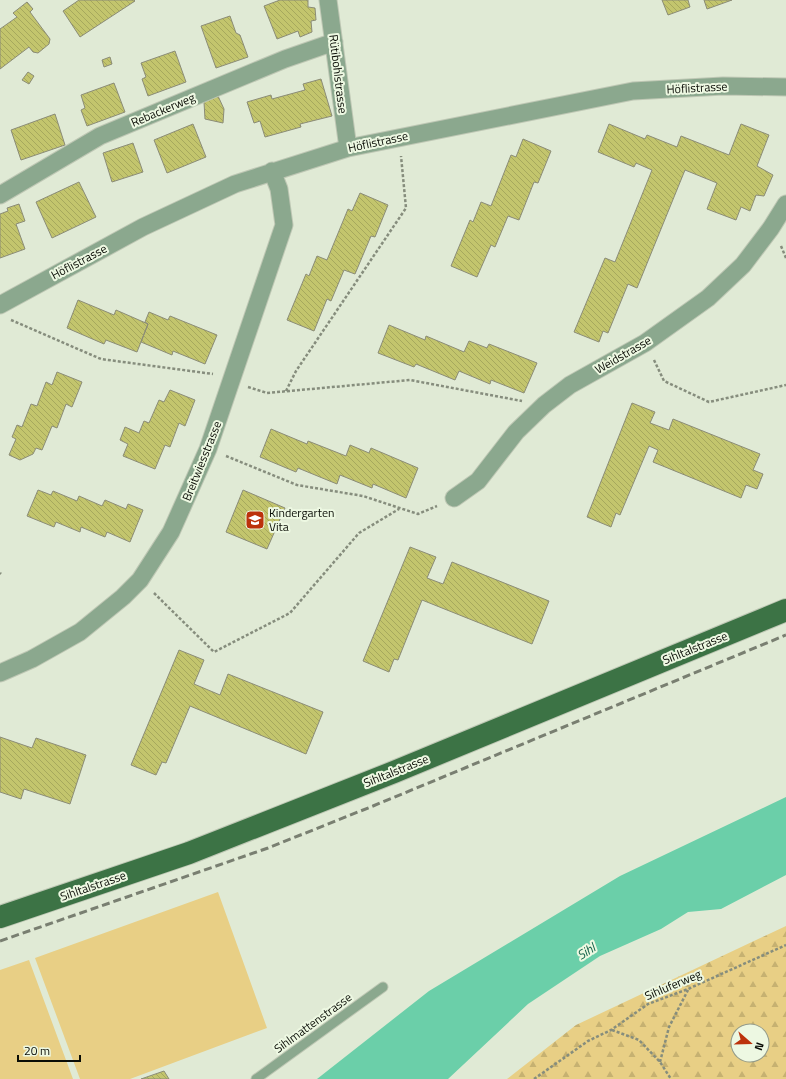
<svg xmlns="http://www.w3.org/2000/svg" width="786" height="1079" viewBox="0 0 786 1079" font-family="'Titillium Web',sans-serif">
  <defs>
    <pattern id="forest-firs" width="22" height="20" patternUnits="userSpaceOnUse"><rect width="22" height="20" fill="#e8cf85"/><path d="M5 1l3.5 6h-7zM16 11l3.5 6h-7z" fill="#c6b171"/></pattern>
    <pattern id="building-back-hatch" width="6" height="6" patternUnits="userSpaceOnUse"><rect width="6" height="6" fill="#c3c56d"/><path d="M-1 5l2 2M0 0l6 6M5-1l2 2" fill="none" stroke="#a6a85d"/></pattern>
  </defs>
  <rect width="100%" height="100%" fill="#e0ead5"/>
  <!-- forest -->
  <path fill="url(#forest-firs)" fill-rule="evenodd" d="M786,926V1079H507L576,1025ZM738,1031H762V1055H738Z"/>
  <!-- pitch -->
  <path fill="#e8cf85" d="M218,892L267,1028L130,1079H80L35,958Z
    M29,960L73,1079H0V970Z"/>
  <!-- water -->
  <path fill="#6bcfa9" d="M786,797V875L721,909L688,912L661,929L600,956L528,1004L448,1079H317L429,991L620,876Z"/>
  <!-- building -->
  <path fill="url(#building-back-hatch)" stroke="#8b8c77" d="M79,0H134L135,1L80,37L63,11Z
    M280,0H308V7L315,8L316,20L311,21L312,32L300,37L298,31L277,39L264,6Z
    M662,0H688L690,7L668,15Z
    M704,0H732L707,9Z
    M27,2L33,9L30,12L50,39L49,44L38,53L33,52L29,47L0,69V29L17,17L13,13Z
    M230,16L236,33L240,35L248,57L216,68L201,26Z
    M175,51L186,82L148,96L142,79L146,77L141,63Z
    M110,57L112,64L104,67L102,60Z
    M28,72L34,76L29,84L22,80Z
    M321,79L332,116L300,124L301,127L265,137L260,121L254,123L247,102L271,95L272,99L305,90L303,84Z
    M114,83L125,112L87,126L81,110L85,108L81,95Z
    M218,96L224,109L223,123L205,119L204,102Z
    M55,114L65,145L21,160L11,130Z
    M193,124L206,157L167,173L154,140Z
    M609,124L645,139L647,135L677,147L681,136L729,155L741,124L769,135L757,166L773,175L764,196L756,195L750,211L741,207L736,220L707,209L717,183L685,170L637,288L628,284L608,333L603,331L599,342L574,332L605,258L615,262L652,170L636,163L634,167L598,152Z
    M523,139L551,151L538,183L534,182L519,220L508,216L495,247L491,245L477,277L451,266L470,220L473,222L481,202L491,206L511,155L516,157Z
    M133,143L143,172L112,182L103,153Z
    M79,182L96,217L52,238L36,202Z
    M360,193L388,205L375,237L371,236L355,274L344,270L331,301L327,299L314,331L287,320L306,274L309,276L317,256L327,260L348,209L352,211Z
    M19,204L25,221L16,224L25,249L0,258V214L8,211L7,208Z
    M78,300L114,315L116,310L148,324L137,352L106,340L104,344L67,328Z
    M149,312L168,320L170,316L217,335L205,364L173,351L172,355L141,342L148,324L145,322Z
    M389,325L425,340L426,336L464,352L469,341L487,348L489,344L537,363L524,393L491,380L490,384L459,371L455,380L416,364L414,367L378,353Z
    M57,372L82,382L72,407L66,404L57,428L52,426L42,450L36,448L33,454L20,460L9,455L16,439L12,437L17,425L22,427L31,404L37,406L46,382L52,385Z
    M170,390L195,400L185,426L179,423L170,447L165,445L155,469L123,456L128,444L120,440L125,427L139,433L144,421L149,423L159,400L164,402Z
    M632,403L655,412L650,423L669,430L673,419L760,454L753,470L763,474L757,489L746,485L741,498L653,462L658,450L649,446L620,515L616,513L611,527L587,517Z
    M271,429L307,444L308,441L346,456L350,445L369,453L371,448L418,468L406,498L373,484L372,488L340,475L337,484L298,468L296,472L260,457Z
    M38,490L51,495L53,491L77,501L79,496L102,506L105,500L126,509L128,504L143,510L130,542L107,532L105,537L81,527L80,532L56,522L54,527L27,516Z
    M243,490L285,508L267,549L226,532Z
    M410,547L436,557L427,578L443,584L452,562L549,601L532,644L422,600L398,660L394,659L389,672L363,661Z
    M179,650L204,660L194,684L220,695L228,674L323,712L306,754L190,706L166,763L162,762L156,775L131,765Z
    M0,737L32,748L36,738L86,755L70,804L24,789L21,799L0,792Z
    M164,1071L169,1079H141Z"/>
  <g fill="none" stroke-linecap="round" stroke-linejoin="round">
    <defs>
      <path id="service" d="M256,1079L383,987"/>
      <path id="minor" d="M328,0L348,148
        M0,195L100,136L285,59L334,42
        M0,305L143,227L235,184L348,148L633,91L723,86L786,87
        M454,498L478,481L516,432L544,405L570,385L645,343L708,298L743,265L771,228L786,204
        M0,673L32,659L80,632L123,597L140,580L171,532L208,449L284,225L279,189L272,171"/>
      <path id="primary" d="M0,917L189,853L394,772L786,610"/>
    </defs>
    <!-- service casing -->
    <use href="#service" stroke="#bec7b4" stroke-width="11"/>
    <!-- minor casing -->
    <use href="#minor" stroke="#bec7b4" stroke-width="19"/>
    <!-- primary casing -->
    <use href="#primary" stroke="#bec7b4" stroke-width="24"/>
    <!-- path -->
    <path stroke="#868d7d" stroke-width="2.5" stroke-dasharray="3 2" stroke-linecap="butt" d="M781,246L786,258
      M11,320L101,359L213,374
      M654,360L664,381L709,402L786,385
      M248,387L267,393L410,380L522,401
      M286,391L296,371L406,208L401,156
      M226,456L297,485L363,496L418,514L437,506
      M0,573L1,574
      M154,593L214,652L290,613L359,533L399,509
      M612,1030L639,1040L660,1062L671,1079
      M660,1062L669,1027L688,990
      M534,1079L588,1041L611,1030L648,1004L688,989L786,945"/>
    <!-- service -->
    <use href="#service" stroke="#8ba88e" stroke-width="9"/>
    <!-- minor -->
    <use href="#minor" stroke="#8ba88e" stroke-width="17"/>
    <!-- primary -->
    <use href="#primary" stroke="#3c7345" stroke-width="22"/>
    <!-- rail -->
    <path stroke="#797f71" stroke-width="3" stroke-dasharray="8 4" stroke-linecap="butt" d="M0,941L268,848L373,806L786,635"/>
  </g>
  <!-- icons -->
  <defs>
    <symbol id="school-square" viewBox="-11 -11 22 22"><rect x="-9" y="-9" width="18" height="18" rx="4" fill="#bc320b" stroke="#edf8e2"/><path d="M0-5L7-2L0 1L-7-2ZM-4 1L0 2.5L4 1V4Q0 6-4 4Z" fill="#fff"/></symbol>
  </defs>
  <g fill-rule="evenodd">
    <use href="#school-square" x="244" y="509" width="22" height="22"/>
  </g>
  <g text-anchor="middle" stroke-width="4" stroke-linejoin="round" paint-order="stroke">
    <!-- street labels -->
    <g font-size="12" fill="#0a0d06" stroke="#edf8e2">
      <text transform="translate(338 74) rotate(83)" y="4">Rütibohlstrasse</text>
      <text transform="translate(697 88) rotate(-3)" y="4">Höflistrasse</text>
      <text transform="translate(163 110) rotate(-23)" y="4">Rebackerweg</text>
      <text transform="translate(378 142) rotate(-12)" y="4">Höflistrasse</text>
      <text transform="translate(79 262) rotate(-28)" y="4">Höflistrasse</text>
      <text transform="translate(623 355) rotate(-30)" y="4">Weidstrasse</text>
      <text transform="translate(202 461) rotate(-68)" y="4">Breitwiesstrasse</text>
      <text transform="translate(695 648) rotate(-22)" y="4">Sihltalstrasse</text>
      <text transform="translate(396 771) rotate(-22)" y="4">Sihltalstrasse</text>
      <text transform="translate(93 886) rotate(-19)" y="4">Sihltalstrasse</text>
      <text transform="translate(673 985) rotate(-23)" y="4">Sihluferweg</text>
      <text transform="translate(313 1023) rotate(-36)" y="4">Sihlmattenstrasse</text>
    </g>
    <!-- poi labels -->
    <g font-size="12" fill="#0a0d06" stroke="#edf8e2" text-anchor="start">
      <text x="269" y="517">Kindergarten<tspan x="269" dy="14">Vita</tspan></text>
    </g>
    <!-- water labels -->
    <g font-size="13" font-style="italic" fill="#0e5f46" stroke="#edf8e2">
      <text transform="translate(586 951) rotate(-32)" y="5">Sihl</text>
    </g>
  </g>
  <!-- north arrow -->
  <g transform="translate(750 1043) rotate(110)"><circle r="19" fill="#edf8e2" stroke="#929a8a"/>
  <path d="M0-3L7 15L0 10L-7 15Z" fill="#bc320b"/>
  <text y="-6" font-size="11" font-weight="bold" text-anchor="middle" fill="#0a0d06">N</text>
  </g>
  <!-- scale -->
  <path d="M18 1055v6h62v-6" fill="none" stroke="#0a0d06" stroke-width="2"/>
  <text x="24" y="1055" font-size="12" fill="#0a0d06" stroke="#edf8e2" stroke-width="3" paint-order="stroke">20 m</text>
</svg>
